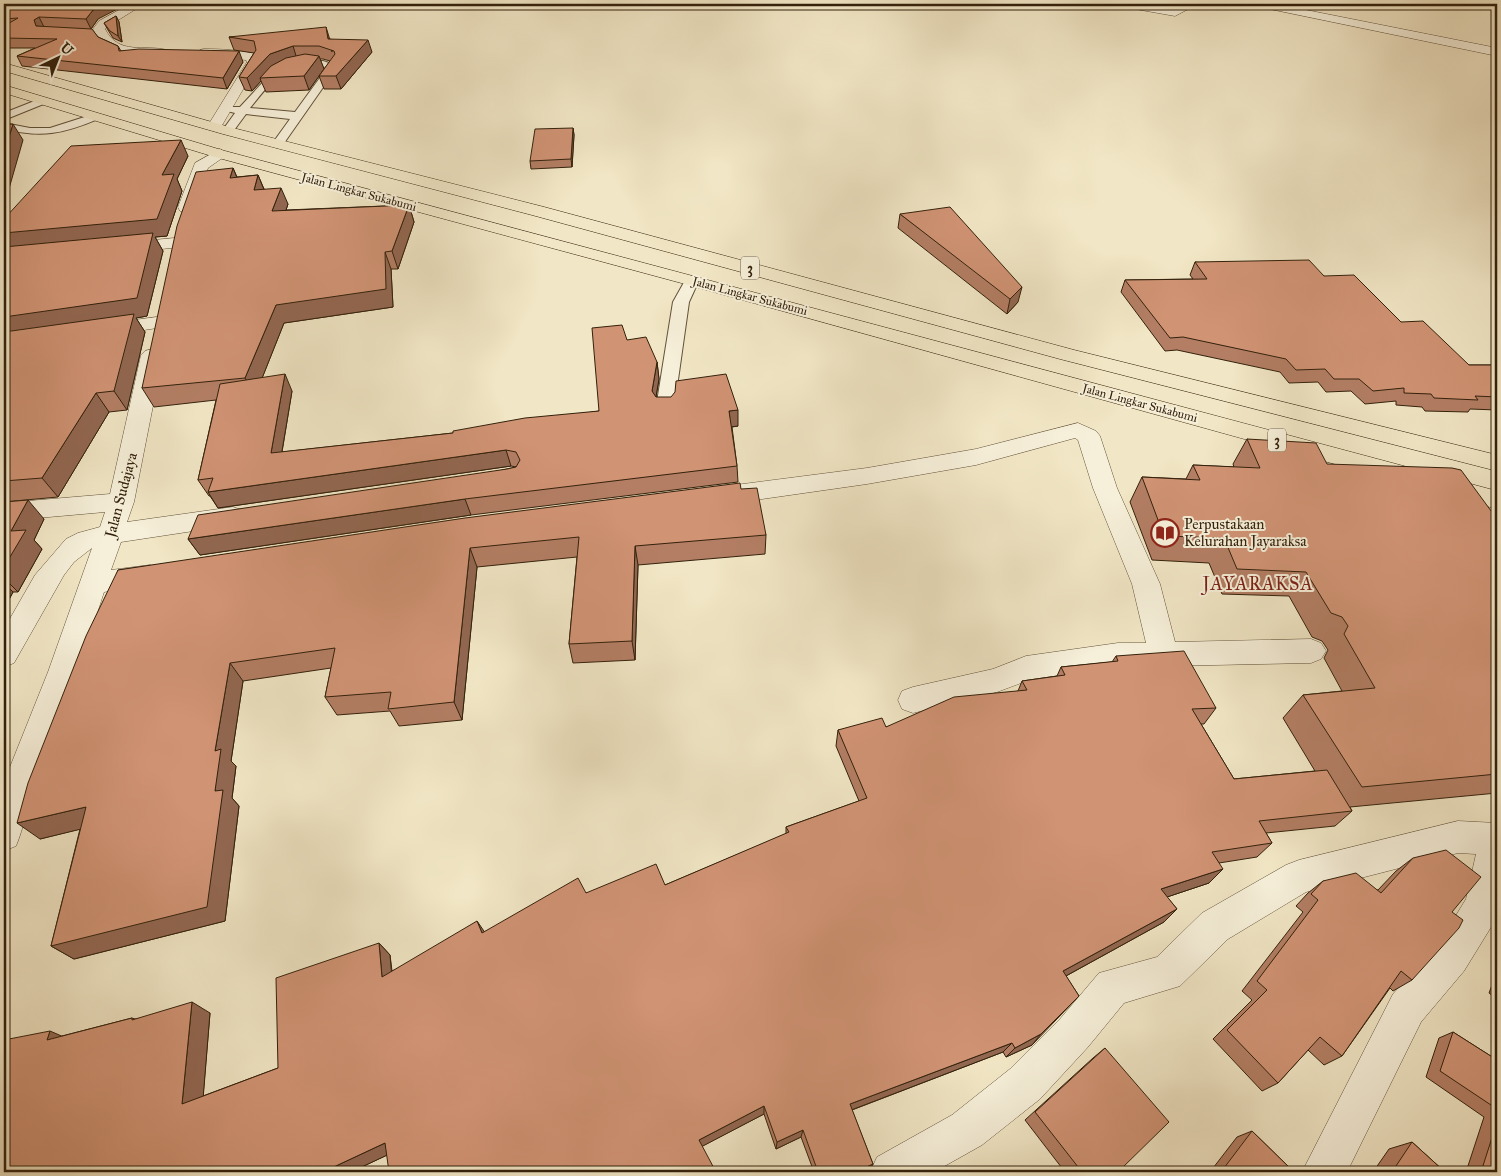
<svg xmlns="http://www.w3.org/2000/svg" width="1501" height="1176" viewBox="0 0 1501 1176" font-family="'IM FELL Great Primer',serif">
  <rect width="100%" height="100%" fill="#f1e6c5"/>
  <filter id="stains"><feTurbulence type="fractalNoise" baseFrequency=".004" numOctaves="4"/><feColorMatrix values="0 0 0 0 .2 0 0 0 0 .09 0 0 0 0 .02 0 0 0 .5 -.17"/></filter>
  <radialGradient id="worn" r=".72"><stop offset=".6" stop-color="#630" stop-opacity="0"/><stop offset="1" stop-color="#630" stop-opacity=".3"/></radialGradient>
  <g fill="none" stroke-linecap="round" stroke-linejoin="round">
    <defs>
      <path id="lane" d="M297,61H323L338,66L282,146L278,148L272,144L290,119L246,114L232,133H224L222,131L235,113L227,111V107H240L276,68ZM310,66L327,68L295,112L250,108C268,86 280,67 310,66Z
        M42,98L46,99V103L4,120V113Z
        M94,114L100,117L98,119C62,134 42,138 4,129V123L30,128H50Z
        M692,276L699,280L689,302L674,408L671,412H659L656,408L673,302L687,277Z"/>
      <path id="street" d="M130,4H144L107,27L105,29C119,56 144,44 167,50L169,53L167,56C140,63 106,55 93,29L99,21Z
        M1118,4C1136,3 1153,8 1171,9C1178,9 1187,3 1198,4L1175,16L1124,7Z
        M1254,4H1276L1497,48V56L1260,7Z
        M204,49C222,49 239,50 257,54L259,62L221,127L214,131L207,127L247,62L246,60L200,56L198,53L200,50Z
        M220,149L228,154L208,168L194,207L192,211H180L178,207L195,163Z
        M175,238L181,239L184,243L181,247L122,253L116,252L113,248L116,244L122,243Z
        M157,317L164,319L167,323L164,327L104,336L97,334L94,330L97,326L104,324Z
        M152,349L159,351L163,355L134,502L127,522L233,507L242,510L246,516L242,522L233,525L121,542L111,570L150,565L160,568L164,575L160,582L104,592C83,658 58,722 34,788C27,807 24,827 16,846L4,851V782L48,672L92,548L74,562L64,575L14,663L4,667V629L35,575L66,539L78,533L100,527L105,512L4,521V503L110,494L141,355L145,351Z
        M1078,423L1096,431L1100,436L1117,488L1160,584L1175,642L1311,639L1321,643L1326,651L1321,659L1311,663L1118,667L1029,680L997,692L913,713L902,709L898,700L902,691L913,687L993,669L1026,656L1118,643H1146L1132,584L1093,488L1078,440L1075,438L976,465L867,484L720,505L711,502L708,496L711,490L720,487L867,468L976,449Z
        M1458,821L1497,823L1496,919L1464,971L1421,1022L1347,1172H1302L1393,994L1438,945L1466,899L1476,854L1458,853L1306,892L1228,939L1180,986L1124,1003L1088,1047L1040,1099L982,1145L934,1172H870L877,1157L952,1115L1010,1069L1060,1019L1099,973L1157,957L1202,913L1286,865L1299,860Z"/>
      <path id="primary" d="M4,63L233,128L544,207L1074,350L1497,455V471L1060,359L532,215L223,134L4,71Z
        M4,85L225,151L1497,491V509L685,284L215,157L4,93Z"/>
    </defs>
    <!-- lane casing -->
    <use href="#lane" stroke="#62523a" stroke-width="2"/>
    <!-- street casing -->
    <use href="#street" stroke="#62523a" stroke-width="1"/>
    <!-- primary casing -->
    <use href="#primary" stroke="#33210c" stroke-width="1"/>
    <!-- lane -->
    <use href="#lane" fill="#f6efd9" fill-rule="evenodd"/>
    <!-- street -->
    <use href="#street" fill="#f6efd9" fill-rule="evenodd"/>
    <!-- primary -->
    <use href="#primary" fill="#f1e6c5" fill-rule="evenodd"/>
  </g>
  <!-- wall -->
  <path fill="#b37e64" stroke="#33210c" d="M4,4L98,19L91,29L98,37L118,46L121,51L243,62L227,89L22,66L17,56L35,48H4Z
    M116,16L119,22L122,42L113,38L108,30L104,23Z
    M229,37L330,39L372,52L341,89H324L319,76L330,61L323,59H320L324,69L309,90L266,92L261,81L252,91L245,90L239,77L254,53L234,50Z
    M573,128L574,135L572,167L531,169L530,161Z
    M188,156L177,179L182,191L167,236L155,237L163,251L147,316L136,318L145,332L127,410L109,412L58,497L4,502V219Z
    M233,168L237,177L258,175L264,189L288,204L286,210L409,205L414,222L398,269H391L393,307L284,323L262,378L292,391L282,452L453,433L599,411L627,340L657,362L659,379L656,397L738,426L732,427L737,466L738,482L471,515L200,555L188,539L516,467L511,466L218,508L210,496H209L198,480L216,400L154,407L142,388Z
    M900,214L1018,302L1007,314L898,228Z
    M1195,262L1324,276L1401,322L1469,365H1497V410L1470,409L1468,412L1425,411L1422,407L1396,405V401L1365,404L1351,391L1326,392L1318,382L1289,383L1280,372L1177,350L1165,351L1121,292L1125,280L1193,279L1190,275Z
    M1247,439L1497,519V793L1350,807L1352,811L1335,826L1266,833L1272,843L1257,857L1219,863L1209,883L1167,897L1177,909L1164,922L1066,976L1079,996L1032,1045L1006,1057L1003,1052L852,1110L873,1164L869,1170L864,1172H814L801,1137L776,1149L764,1114L702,1146L387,1155L351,1172L62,1036L132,1018L135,1019L210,1013L203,1096L278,1068L379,943L390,955L392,971L484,932L586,893L665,885L786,834V827L859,801L836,746L838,730L886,727L1018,691L1022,681L1057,676L1061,667L1112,662L1116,656L1216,708L1204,724H1201L1234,779L1315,771L1283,718L1303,695L1342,691L1324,658L1328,650L1322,641L1312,637L1289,596L1222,594L1209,563L1152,560L1130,502L1142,477L1186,479L1193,465L1234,467L1233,464Z
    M741,489L766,535L765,554L638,565L635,660L573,663L569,644L577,557L477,567L462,720L399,726L390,711L337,715L325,697L331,668L243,681L231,761L236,766L232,798L239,806L225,921L74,959L51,946L80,829L40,839L118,570Z
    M4,502L44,519L34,540L42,549L18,592H13L4,609Z
    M1413,858L1452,912L1412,980L1393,991L1390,988L1342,1056L1324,1065L1308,1050L1278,1083L1262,1091L1213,1039L1252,1000L1242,991L1303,912L1296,906L1308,893L1323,881L1378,890L1396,871Z
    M1497,972V999L1489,993Z
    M1453,1032L1497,1060V1172H1466L1484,1117L1426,1077L1439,1038Z
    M1105,1048L1118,1172H1065L1025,1120L1093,1058Z
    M1252,1131L1294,1172H1210L1237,1137Z
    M1412,1142L1445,1172H1373L1389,1149Z"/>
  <!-- shaded-wall -->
  <path fill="#926751" stroke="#33210c" d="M105,4H127L98,19L91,29L86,19L93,10Z
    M138,4H169L140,9Z
    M116,16L119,22L122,42L118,36Z
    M39,17L44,27L36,26L34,20Z
    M326,27L330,40L332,52L328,39Z
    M368,40L372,52L341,89L336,76Z
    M293,46L297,59L260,78L261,81L252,91L247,78L270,54Z
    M239,51L243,62L227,89L223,78Z
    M319,56L324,69L309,90L304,76Z
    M13,124L23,140L4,206V153Z
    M573,128L574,135L572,167L571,159Z
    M181,140L188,156L177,179L182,191L167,236L155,237L163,251L147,316L136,318L145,332L127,410L114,391L4,338V233L162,175Z
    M233,168L240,185L230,178Z
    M258,175L265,192L254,190Z
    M281,188L288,204L280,228L272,211Z
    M409,205L414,222L398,269L392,251Z
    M385,252L391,269L393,307L284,323L255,396L245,378L276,305Z
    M1022,287L1018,302L1007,314L1010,299Z
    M657,362L659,379L654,408L652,391Z
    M285,374L292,391L279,469L271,453Z
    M96,393L109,412L58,497L42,478Z
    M738,410V426L730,427L729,411Z
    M506,450L511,466L218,508L208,492Z
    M465,499L471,515L200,555L188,539Z
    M28,500L44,519L34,540L42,549L18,592L4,578V567L11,531Z
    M635,546L638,565L635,660L632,641Z
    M470,548L477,567L462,720L454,702Z
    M4,583L13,592L4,609Z
    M230,663L243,681L231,761L236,766L232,798L239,806L225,921L74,959L51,946L215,791V751Z
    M86,807L106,823L40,839L17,823Z
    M1223,869L1209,883L1149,903L1161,889Z
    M1177,909L1164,922L1053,983L1063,971Z
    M477,921L486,934L482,933Z
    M379,943L390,955L393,989L382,977Z
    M192,1002L210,1013L202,1112L182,1104Z
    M50,1031L73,1041L47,1040Z
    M1041,1034L1032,1045L1006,1057L1015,1048Z
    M1012,1043L1003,1052L846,1112L850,1104Z
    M764,1106V1114L701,1147L699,1140Z
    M803,1130L801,1137L776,1149L777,1142Z
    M385,1143L398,1150L351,1172H323Z
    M873,1164L869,1170L864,1172H855Z"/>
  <!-- building -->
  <path fill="#d09374" stroke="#33210c" d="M4,4H105L93,10L86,19L39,17L34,20L36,26L92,29L98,37L118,46L119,51L139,49L239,51L223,78L17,56L57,39L4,38V26L18,18L4,19Z
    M116,16L118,36L110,31L104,23Z
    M326,27L328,39L368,40L336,76H319L335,54L334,51L319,46H293L270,54L247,78L239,77L256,50L254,41L229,37Z
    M305,54L319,56L304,76L260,78L271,66L286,58Z
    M13,124L4,153V125Z
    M573,128L571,159L530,161L535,129Z
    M181,140L162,175L174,174L157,219L4,233V219L71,146Z
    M233,168L230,178L258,175L254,190L281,188L272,211L409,205L392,251L385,252L386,289L276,305L245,378L142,388L177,226L196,172Z
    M950,207L1022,287L1010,299L900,214Z
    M153,233L137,298L4,317V247Z
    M1309,260L1324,276L1354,275L1401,322L1423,321L1469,365H1497V397L1475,396L1478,400L1434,398L1431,394L1404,393V388L1373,391L1359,379H1334L1325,369L1296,370L1286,359L1183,337L1170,338L1125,280L1207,279L1195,262Z
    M134,314L114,391L96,393L42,478L4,481V332Z
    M622,325L627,340L646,337L657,362L652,391L656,397H671L675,392L676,381L726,374L738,410L729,411L737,466L465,499L188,539L198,515L507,469L516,467L520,460L516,452L506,450L208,492L213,478L198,480L220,384L285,374L271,453L453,433V431L525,418L599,411L592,328Z
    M1247,439L1316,443L1327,464L1452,468L1461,470L1497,519V774L1362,787L1303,695L1375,688L1344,634L1348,626L1342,617L1331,613L1306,572L1237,569L1224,538L1164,536L1142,477L1200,480L1193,465L1260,468Z
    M740,483L741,489L757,488L766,535L635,546L632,641L569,644L579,537L470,548L454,702L388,709L391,692L325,697L335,648L230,663L215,751L221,749L215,791L223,790L207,907L51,946L86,807L17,823L28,783L86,636L118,570L465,518Z
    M28,500L11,531L26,530L4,567V502Z
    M1184,651L1216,708L1192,709L1234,779L1327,770L1352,811L1259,821L1272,843L1212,852L1223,869L1161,889L1177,909L1063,971L1079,996L1041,1034L1015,1048L1012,1043L850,1104L873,1164L855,1172H818L803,1130L777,1142L764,1106L699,1140L716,1172H389L385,1143L323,1172H4V1040L50,1031L47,1040L132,1018V1020L192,1002L182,1104L278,1068L276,978L379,943L382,977L477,921L482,933L578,878L586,893L656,864L665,885L789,832L786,827L867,798L838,730L882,718L886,727L954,697L1027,690L1022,681L1065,675L1061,667L1118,661L1116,656Z
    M1446,850L1481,877L1452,912L1463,920L1459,928L1412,980L1401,971L1342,1056L1320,1037L1278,1083L1227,1030L1267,990L1257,981L1318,900L1311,894L1323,881L1356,873L1381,893L1413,858Z
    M1453,1032L1497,1060V1109L1440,1071Z
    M1105,1048L1169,1122L1118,1172H1082L1035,1112Z
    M1497,1122V1172H1481Z
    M1252,1131L1294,1172H1221Z
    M1412,1142L1445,1172H1392Z"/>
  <!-- icons -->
  <defs>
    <symbol id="library-ring" viewBox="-11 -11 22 22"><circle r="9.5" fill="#f6efd9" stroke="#8f2418" stroke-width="1.5"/><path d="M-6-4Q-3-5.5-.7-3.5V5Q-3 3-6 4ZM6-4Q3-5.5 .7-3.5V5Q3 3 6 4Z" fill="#8f2418"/></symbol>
  </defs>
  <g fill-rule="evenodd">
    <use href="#library-ring" x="1149" y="517" width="32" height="32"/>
  </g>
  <g text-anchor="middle" stroke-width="4" stroke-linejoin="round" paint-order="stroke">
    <!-- far-street labels -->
    <g font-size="12" fill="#33210c" stroke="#f6efd9">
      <text transform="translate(359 192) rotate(15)" y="4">Jalan Lingkar Sukabumi</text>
      <text transform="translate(750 296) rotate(15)" y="4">Jalan Lingkar Sukabumi</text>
      <text transform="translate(1140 403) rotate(15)" y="4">Jalan Lingkar Sukabumi</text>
    </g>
    <!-- shield labels -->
    <g fill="#f6efd9" stroke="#6e5f4a" stroke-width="1">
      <rect x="741" y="256.5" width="18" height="23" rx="4"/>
      <rect x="1268" y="428.5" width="18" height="23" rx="4"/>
    </g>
    <g font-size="14" font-weight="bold" fill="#33210c">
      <text x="750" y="273">3</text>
      <text x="1277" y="445">3</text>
    </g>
    <!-- street labels -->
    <g font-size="15" fill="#33210c" stroke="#f6efd9">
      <text transform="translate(121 495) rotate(-75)" y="5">Jalan Sudajaya</text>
    </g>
    <!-- poi labels -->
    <g font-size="15" fill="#33210c" stroke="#f6efd9" text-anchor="start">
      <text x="1184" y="529">Perpustakaan<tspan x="1184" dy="17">Kelurahan Jayaraksa</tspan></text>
    </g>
    <!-- quarter labels -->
    <g font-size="18" letter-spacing="1" fill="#7a1f14" stroke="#f6efd9">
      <text x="1258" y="590">JAYARAKSA</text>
    </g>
  </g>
  <!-- margin -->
  <rect width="1501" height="1176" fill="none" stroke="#f1e6c5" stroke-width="20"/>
  <rect x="5" y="5" width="1491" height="1166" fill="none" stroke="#33210c" stroke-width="2.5"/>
  <rect x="10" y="10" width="1481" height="1156" fill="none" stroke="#33210c"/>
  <!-- north arrow -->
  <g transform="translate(58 58) rotate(43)" stroke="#f6efd9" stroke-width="4" paint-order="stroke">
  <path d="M0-4L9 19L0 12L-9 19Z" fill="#33210c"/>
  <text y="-8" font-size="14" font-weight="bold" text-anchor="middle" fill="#33210c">U</text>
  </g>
  <rect width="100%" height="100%" filter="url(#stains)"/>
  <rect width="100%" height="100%" fill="url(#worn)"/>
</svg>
